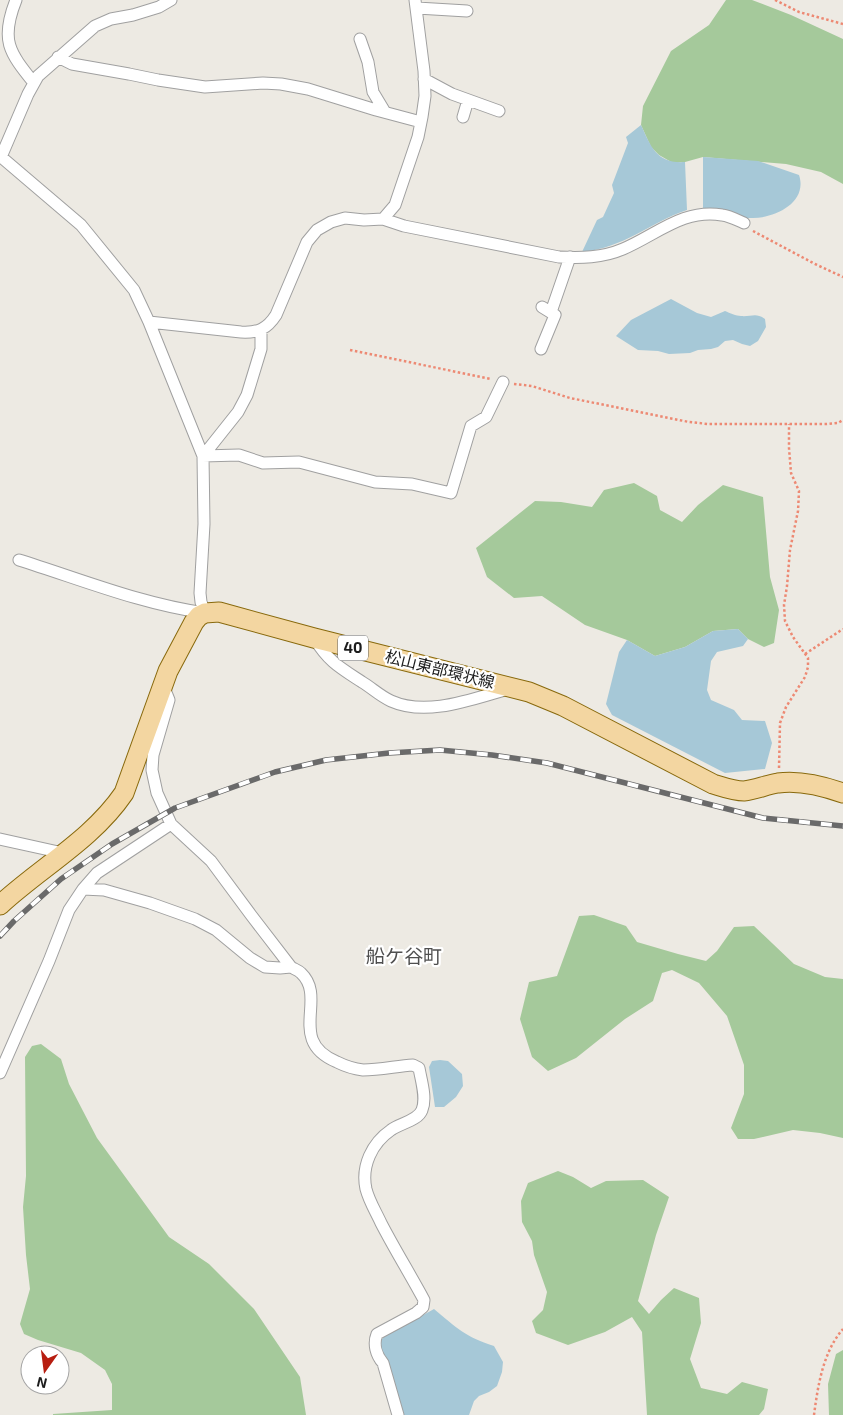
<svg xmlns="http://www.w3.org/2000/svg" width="843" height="1415" viewBox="0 0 843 1415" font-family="'Exo 2','Noto Sans JP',sans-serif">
  <rect width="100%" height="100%" fill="#edeae3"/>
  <!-- forest -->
  <path fill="#a5c99b" d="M726,0H752L791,15L843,39V184L821,172L786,164L703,157L685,162L673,163L659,155L651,147L641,125L643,106L671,51L709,25Z
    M634,483L657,496L660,510L682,522L698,505L723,485L763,497L770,577L779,610L774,643L764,647L748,639L738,629L713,631L685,647L655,656L627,640L585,625L542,596L514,598L487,577L476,548L535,501L561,502L592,507L604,490Z
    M594,915L626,926L637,942L678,954L706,961L717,951L734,927L754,926L794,964L825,977L843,979V1138L820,1133L793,1130L754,1139H738L731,1128L744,1094V1065L727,1016L699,983L672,970L662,973L653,1001L625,1019L576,1058L548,1071L532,1057L520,1019L529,982L557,976L579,916Z
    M41,1044L61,1059L69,1084L97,1138L169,1237L209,1264L254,1309L300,1377L306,1415H53V1414L112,1410V1384L105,1370L81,1353L38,1340L24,1334L20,1324L30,1289L26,1255L23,1207L26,1176L25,1057L32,1046Z
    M558,1171L573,1177L591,1188L606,1181L643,1180L669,1197L656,1235L638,1301L649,1314L661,1300L674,1288L699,1298L701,1323L690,1359L701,1388L727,1394L742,1382L768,1389L764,1409L759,1415H647L642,1332L632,1317L605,1332L568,1345L536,1333L532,1321L543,1310L547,1292L534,1255L532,1241L522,1222L521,1201L528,1183Z
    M843,1350V1415H829L828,1384L836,1354Z"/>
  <!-- water -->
  <path fill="#a6c8d7" d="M641,125C651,147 657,164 685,162L687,210C649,223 624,248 582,252L597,220L603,217L614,193L612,185L628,143L626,137Z
    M703,157L758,161L799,175C808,202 776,218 753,218C737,219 719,213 703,211Z
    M671,299L697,313L711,317L725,311C730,313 736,316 741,316C751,317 756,312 765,319L766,327L758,341L750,346L742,344L733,340L725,341L718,347L711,349L698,350L690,353L669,354L658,351L638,350L616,336L631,320Z
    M738,629L748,639L743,646L717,652L711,661L707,690L711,700L734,710L742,720L765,721L772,743L765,769L725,773L612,715L606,704L619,652L627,640L655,656L685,647L713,631Z
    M440,1060L448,1061L462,1074L463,1086L456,1097L444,1107H435L429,1067L432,1061Z
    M434,1309C457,1328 465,1337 494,1346L503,1362L502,1372L497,1386L489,1392L479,1396L474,1401L469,1415H404L382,1356L380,1341L384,1337Z"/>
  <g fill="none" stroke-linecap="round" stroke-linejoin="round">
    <defs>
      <path id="street" d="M16,0C0,40 9,52 34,83
        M417,8L467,11
        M360,39L368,62L373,92L385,112
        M58,57L72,64L129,74L158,80L205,87L263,83L281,84L308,89L376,110L421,122
        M424,79L452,94L499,111
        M463,117L468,100
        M0,156L81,225L134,290L149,322L203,456L204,524L200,593L201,602L205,613C141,604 80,579 19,560
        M1,157L28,94L38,76L95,26L111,19L133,15L159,7L171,0
        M383,219L395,205L418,137L422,117L425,96L424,71L415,0
        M551,312L570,257
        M149,322L241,332C258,333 267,329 276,315L307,242L317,230L331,222L345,218L364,220L383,219L404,226L559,257C581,258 602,258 623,249C656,235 684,208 722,215C730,216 737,220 744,223
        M541,349L555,315L542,307
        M203,456L239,455L263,463L299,462L375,482L412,484L451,493L471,426L486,417L503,382
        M203,456L238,412L247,395L261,349V331
        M314,638C329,662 339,667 362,682C372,688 380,696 391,701C427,717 472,699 508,689
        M171,824L211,861L251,915L291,967
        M0,839L63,853
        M83,889L104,890L150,903L195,919L216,930L250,958L265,967L280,968L291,967C294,969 298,970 301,973C328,998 286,1041 337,1062C345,1066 355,1069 363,1070C380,1070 397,1066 413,1065L419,1068C421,1080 427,1098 422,1110C418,1121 400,1123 391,1130C372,1143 361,1166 366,1189C369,1201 376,1212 381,1223C395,1250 410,1274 424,1300L423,1307L416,1313L377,1334C373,1344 376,1355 383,1363L398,1415
        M0,1073L49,961L69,910L83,889L97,873L171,824L157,793L152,770L153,755L169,700L163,685"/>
      <path id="primary" d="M0,905C41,867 92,840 124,793L168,671L194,622L199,616L205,613L219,612L314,638L529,692L563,706L713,784C723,787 733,791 744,791C755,790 766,785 778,783C799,780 823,786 843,793"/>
    </defs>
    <!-- street casing -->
    <use href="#street" stroke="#a0a0a0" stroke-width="13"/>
    <!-- primary casing -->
    <use href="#primary" stroke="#88690c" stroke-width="21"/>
    <!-- path -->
    <path stroke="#ed8973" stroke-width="2.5" stroke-dasharray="2.5 2.5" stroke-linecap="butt" d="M775,0L799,12L843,24
      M753,231L815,264L843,277
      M350,350L491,379
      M514,384L532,386L570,398L689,422L708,424H827L838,423L843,420
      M805,654L843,629
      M779,768L780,723L786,707L805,677L808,667V658L793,637L785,621L784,605L787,586L790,550L798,511L799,491L791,473L789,448V424
      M814,1415C818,1385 823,1352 843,1329"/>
    <!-- street -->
    <use href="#street" stroke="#fff" stroke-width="11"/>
    <!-- primary -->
    <use href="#primary" stroke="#f3d6a1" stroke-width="19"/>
    <defs>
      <path id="rail" d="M0,936L14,921L61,879L112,844L175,808L275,772L326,760L389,753L440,750L492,755L547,763L763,818L843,826"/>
    </defs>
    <!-- rail casing -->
    <use href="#rail" stroke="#6a6a6a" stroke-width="5.5"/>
    <!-- rail -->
    <use href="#rail" stroke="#fff" stroke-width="4" stroke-dasharray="11" stroke-linecap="butt"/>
  </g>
  <g text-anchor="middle" stroke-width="4.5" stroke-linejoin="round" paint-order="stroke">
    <!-- shield labels -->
    <rect fill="#fff" stroke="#606060" stroke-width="1" x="338" y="635.5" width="30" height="25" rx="4"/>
    <g font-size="15" font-weight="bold" fill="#1c1c1c">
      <text x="353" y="653">40</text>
    </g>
    <!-- street labels -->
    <g font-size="16" fill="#1c1c1c" stroke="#fff">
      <text transform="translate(440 669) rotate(14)" y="6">松山東部環状線</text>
    </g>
    <!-- quarter labels -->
    <g font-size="19" fill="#4f4f4f" stroke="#fff">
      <text x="404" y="963">船ケ谷町</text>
    </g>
  </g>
  <!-- north arrow -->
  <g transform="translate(45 1370) rotate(194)"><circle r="24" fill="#ffffff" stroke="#a4a4a4"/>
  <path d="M0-4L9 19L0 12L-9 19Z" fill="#b71e11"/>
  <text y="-8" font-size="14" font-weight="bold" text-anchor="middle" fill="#1c1c1c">N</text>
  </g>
</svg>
